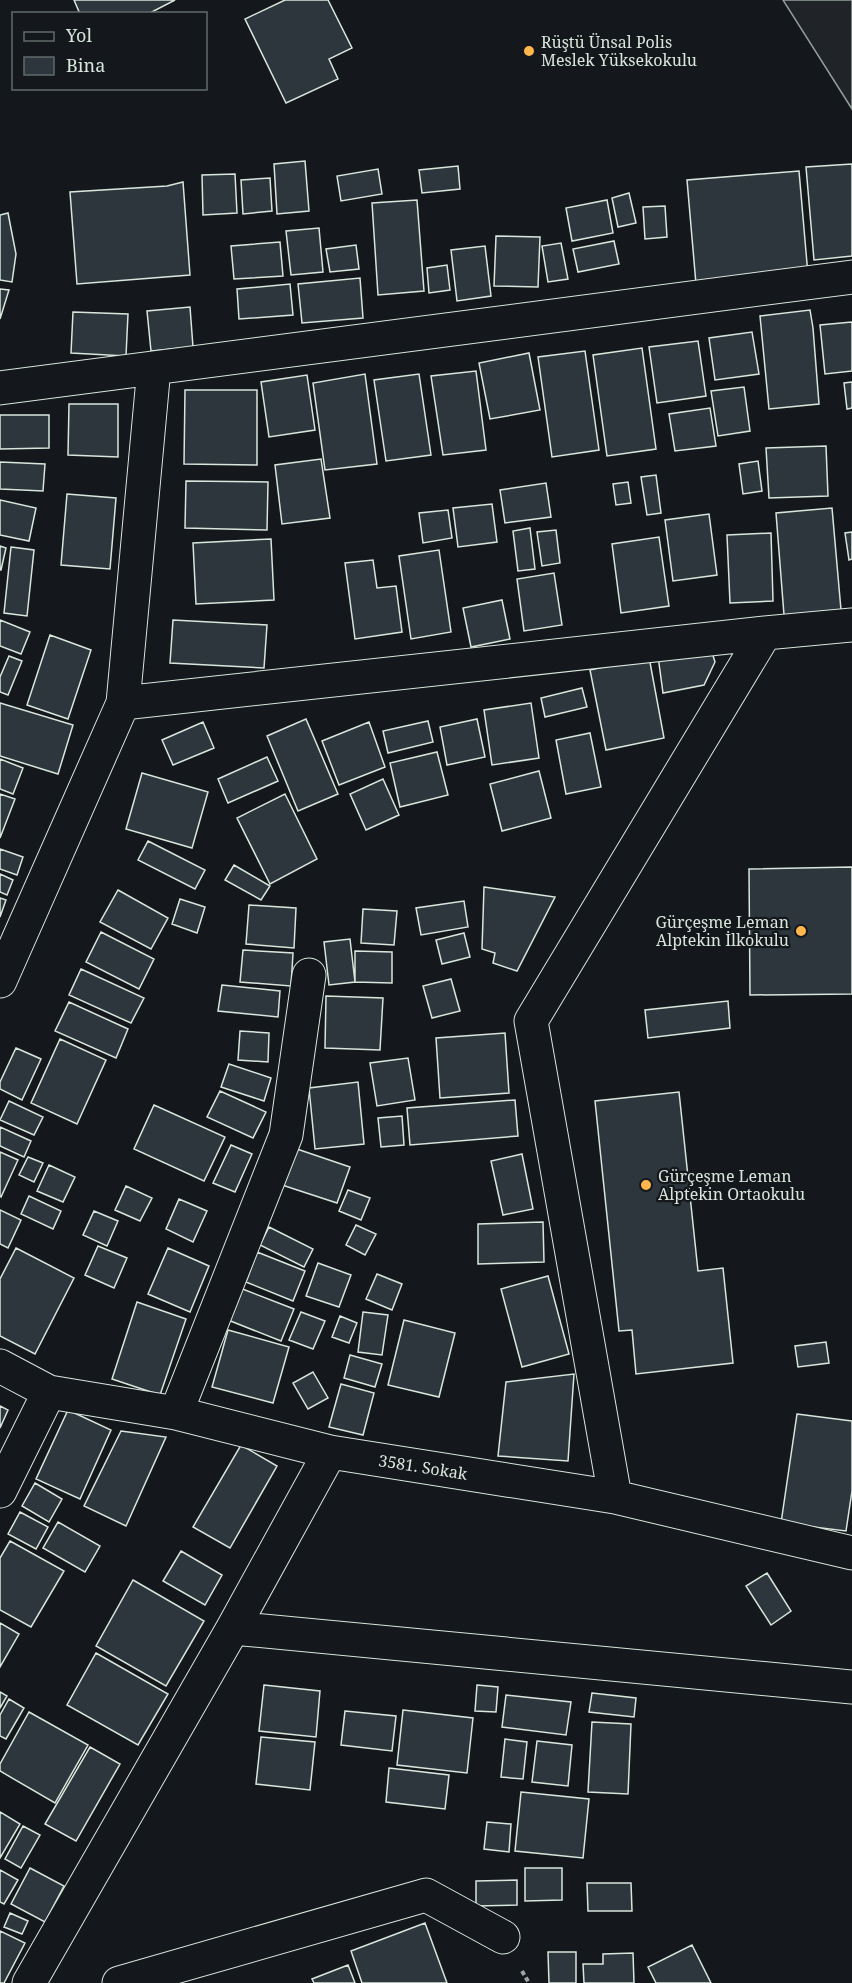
<svg xmlns="http://www.w3.org/2000/svg" width="852" height="1983" viewBox="0 0 852 1983" font-family="'Noto Serif',serif">
  <rect width="100%" height="100%" fill="#14181c"/>
  <!-- green -->
  <path fill="#202428" stroke="#939e99" stroke-width="1.5" d="M783,0H852V109Z"/>
  <!-- building -->
  <path fill="#2c363c" stroke="#d8e6dc" stroke-width="1.5" d="M74,0H175L148,14H80Z
    M285,0H328L352,48L329,59L338,79L286,103L245,19Z
    M305,161L309,211L277,214L274,164Z
    M852,164V256L814,260L806,167Z
    M458,166L460,189L422,193L419,170Z
    M378,169L382,194L341,201L337,176Z
    M799,171L808,275L696,284L687,180Z
    M235,174L237,213L203,215L202,175Z
    M270,178L272,211L243,214L241,180Z
    M183,182L190,275L77,284L70,192L167,186Z
    M629,193L636,223L618,227L612,198Z
    M417,200L424,291L378,295L372,203Z
    M607,200L613,233L572,241L566,208Z
    M665,206L667,237L645,239L643,207Z
    M8,213L16,254L12,282L0,280V215Z
    M319,228L323,272L291,275L286,231Z
    M496,236L540,237L538,287L494,286Z
    M614,241L619,264L578,272L573,249Z
    M280,242L283,276L234,279L231,246Z
    M561,243L568,279L548,282L542,246Z
    M356,245L359,269L330,272L326,249Z
    M485,246L491,296L457,301L451,250Z
    M447,265L450,290L429,293L427,268Z
    M360,278L363,318L302,323L298,284Z
    M290,284L293,315L239,319L237,289Z
    M0,289L9,290L0,319Z
    M190,307L193,347L151,351L147,311Z
    M810,310L813,328L819,404L769,409L760,316Z
    M73,312L128,314L126,356L71,353Z
    M852,322V371L825,374L820,325Z
    M752,332L759,374L715,380L709,338Z
    M698,341L706,396L657,403L649,347Z
    M642,348L656,449L607,456L593,355Z
    M585,351L599,450L552,457L538,357Z
    M529,353L540,410L490,419L479,363Z
    M476,371L486,450L443,455L431,376Z
    M365,374L377,464L325,470L313,383Z
    M419,374L431,455L386,461L374,380Z
    M307,375L315,430L269,437L261,382Z
    M852,382V408L847,409L844,383Z
    M744,387L750,431L718,436L711,391Z
    M185,390H257V465L184,464Z
    M69,404H118V457L68,455Z
    M710,408L716,446L675,451L669,414Z
    M0,415H49V448L0,449Z
    M826,446L828,496L769,498L766,448Z
    M321,459L330,518L282,524L275,465Z
    M758,461L762,491L743,494L739,464Z
    M0,462L45,464L43,491L0,489Z
    M656,475L661,513L647,515L641,477Z
    M186,481L268,482L267,530L185,528Z
    M628,482L631,503L616,505L613,484Z
    M546,483L551,517L505,523L500,490Z
    M67,494L116,498L110,569L61,565Z
    M0,500L36,508L29,541L0,535Z
    M492,504L497,542L458,547L453,508Z
    M832,508L841,610L784,615L776,513Z
    M448,510L452,538L423,543L419,513Z
    M709,514L717,575L673,581L665,520Z
    M530,528L535,569L518,571L513,531Z
    M556,530L560,563L542,566L537,532Z
    M852,532V559L849,560L845,533Z
    M771,533L773,601L730,603L727,535Z
    M659,537L669,606L621,613L612,544Z
    M271,539L274,600L196,604L193,543Z
    M0,546L6,548L1,570H0Z
    M11,547L34,550L27,616L4,613Z
    M439,550L451,632L411,639L399,556Z
    M373,560L377,588L396,586L402,632L355,639L345,563Z
    M554,573L562,625L524,631L517,579Z
    M502,600L510,639L471,647L463,608Z
    M0,620L30,632L21,654L0,646Z
    M173,620L267,625L264,668L170,663Z
    M50,635L91,650L68,719L27,705Z
    M711,649L715,662L704,685L663,693L658,656Z
    M9,656L22,661L8,695L0,692V677Z
    M649,657L664,738L606,750L590,670Z
    M582,688L587,707L545,717L541,698Z
    M0,703L73,725L58,774L0,756Z
    M531,703L539,758L492,765L484,710Z
    M306,719L338,794L298,811L267,736Z
    M477,719L485,757L447,765L440,727Z
    M428,721L433,742L388,753L383,731Z
    M203,722L214,748L173,765L162,740Z
    M369,722L385,767L339,785L322,741Z
    M590,733L601,787L566,794L556,740Z
    M437,752L448,795L400,807L390,763Z
    M267,757L278,781L228,803L218,779Z
    M0,759L23,768L13,794L0,789Z
    M539,771L551,818L502,831L490,784Z
    M142,773L208,792L192,848L126,829Z
    M383,779L399,815L366,830L350,794Z
    M0,794L15,799L0,838Z
    M285,794L317,859L270,884L237,818Z
    M148,841L205,870L195,889L138,860Z
    M0,849L23,857L17,875L0,869Z
    M234,865L270,886L261,900L225,880Z
    M852,867V994L750,995L749,869Z
    M0,874L13,880L7,895L0,892Z
    M484,887L555,897L517,971L493,963L495,953L482,949Z
    M118,890L168,918L151,949L100,922Z
    M0,898L6,900L0,917Z
    M180,899L205,907L197,933L172,924Z
    M464,901L468,927L421,935L416,908Z
    M249,905L296,908L294,948L246,944Z
    M363,909L397,911L394,945L361,943Z
    M101,932L154,959L139,989L86,962Z
    M464,933L470,957L442,964L436,940Z
    M350,939L355,982L329,985L324,942Z
    M243,950L293,953L291,986L240,982Z
    M355,951L392,952V983L355,982Z
    M81,969L144,998L131,1023L69,995Z
    M451,979L460,1011L432,1018L423,986Z
    M222,985L280,991L278,1017L218,1011Z
    M326,996L383,998L380,1050L325,1048Z
    M728,1001L730,1028L648,1038L645,1010Z
    M69,1002L128,1029L116,1058L55,1031Z
    M240,1031L269,1033L268,1062L238,1060Z
    M505,1033L509,1093L440,1098L436,1038Z
    M60,1039L106,1060L77,1124L31,1103Z
    M16,1048L41,1059L22,1100L0,1089V1082Z
    M408,1058L415,1100L377,1106L370,1063Z
    M229,1064L271,1078L264,1101L221,1087Z
    M358,1082L364,1144L315,1149L309,1088Z
    M220,1091L266,1112L253,1138L207,1117Z
    M679,1092L698,1271L723,1268L733,1363L636,1374L632,1330L619,1331L595,1101Z
    M515,1100L518,1136L410,1145L407,1108Z
    M9,1101L43,1117L34,1135L0,1120Z
    M154,1105L225,1137L204,1181L134,1149Z
    M402,1116L404,1145L381,1147L378,1118Z
    M0,1127L31,1141L24,1157L0,1146Z
    M231,1145L252,1154L235,1192L213,1183Z
    M294,1148L350,1167L337,1203L282,1185Z
    M0,1152L18,1160L1,1197L0,1196Z
    M522,1154L533,1209L503,1215L491,1161Z
    M28,1157L43,1163L34,1182L19,1175Z
    M49,1165L75,1177L63,1202L37,1191Z
    M126,1186L152,1198L140,1221L115,1210Z
    M348,1190L370,1198L361,1220L339,1211Z
    M29,1196L61,1211L53,1229L21,1214Z
    M179,1199L207,1211L193,1242L166,1229Z
    M0,1210L21,1220L8,1248L0,1244Z
    M94,1211L118,1221L107,1246L83,1235Z
    M543,1222L544,1262L478,1264V1224Z
    M356,1225L376,1234L365,1255L346,1245Z
    M269,1227L313,1249L304,1267L260,1245Z
    M98,1246L127,1258L114,1288L85,1275Z
    M16,1248L74,1278L35,1354L0,1336V1279Z
    M168,1248L209,1266L190,1312L148,1294Z
    M257,1252L305,1271L293,1301L246,1282Z
    M318,1263L351,1275L339,1307L306,1296Z
    M377,1274L402,1284L392,1310L366,1299Z
    M548,1276L569,1354L522,1367L501,1289Z
    M240,1288L294,1309L281,1341L228,1320Z
    M137,1302L186,1319L160,1395L112,1379Z
    M301,1312L325,1321L313,1349L289,1340Z
    M363,1312L388,1315L382,1355L358,1352Z
    M340,1316L357,1323L349,1343L332,1337Z
    M404,1320L455,1333L439,1397L388,1385Z
    M228,1330L289,1347L273,1403L212,1387Z
    M826,1342L829,1363L798,1367L795,1346Z
    M350,1355L382,1364L375,1387L344,1378Z
    M313,1372L328,1398L308,1409L293,1383Z
    M574,1374L568,1461L498,1456L506,1382Z
    M341,1384L374,1393L363,1435L329,1427Z
    M0,1406L8,1410L0,1428Z
    M68,1410L111,1430L80,1499L36,1479Z
    M797,1414L852,1421V1491L846,1531L781,1523Z
    M121,1431L166,1437L126,1526L84,1506Z
    M241,1445L277,1466L230,1548L193,1527Z
    M35,1483L62,1499L49,1522L22,1506Z
    M20,1512L48,1527L36,1549L8,1534Z
    M58,1522L100,1546L85,1572L43,1548Z
    M10,1541L64,1571L31,1627L0,1610V1558Z
    M181,1551L222,1575L205,1605L163,1581Z
    M767,1573L791,1611L771,1625L746,1586Z
    M133,1580L204,1621L166,1686L96,1646Z
    M0,1623L19,1634L0,1667Z
    M96,1653L168,1694L138,1745L67,1705Z
    M264,1685L320,1691L316,1737L259,1731Z
    M477,1685L498,1687L496,1712L475,1711Z
    M0,1692L7,1696L0,1708Z
    M592,1693L636,1698L634,1717L589,1712Z
    M506,1695L571,1702L566,1735L502,1727Z
    M9,1699L24,1708L6,1739L0,1736V1715Z
    M403,1710L473,1718L467,1773L397,1765Z
    M345,1711L396,1716L392,1751L341,1745Z
    M29,1712L88,1745L55,1803L0,1771V1764Z
    M592,1722L631,1724L628,1794L588,1792Z
    M261,1737L315,1742L310,1790L256,1784Z
    M505,1739L527,1742L523,1779L501,1777Z
    M537,1741L572,1745L568,1786L532,1782Z
    M90,1747L120,1764L76,1841L45,1824Z
    M389,1768L449,1775L445,1809L386,1802Z
    M521,1792L589,1799L583,1858L515,1851Z
    M0,1812L20,1824L0,1858Z
    M487,1822L511,1824L509,1852L484,1849Z
    M23,1826L40,1835L21,1868L5,1859Z
    M30,1868L64,1886L45,1922L11,1904Z
    M525,1868H562V1900L525,1901Z
    M0,1870L18,1880L4,1904L0,1902Z
    M517,1880V1905L476,1906V1881Z
    M587,1883H631L632,1911H588Z
    M10,1913L28,1921L22,1934L4,1927Z
    M425,1923L447,1983H362L351,1951Z
    M0,1931L25,1943L4,1983H0Z
    M692,1945L711,1983H656L648,1967Z
    M548,1952H576V1983H549Z
    M633,1953L634,1983H584L583,1964H603V1954Z
    M348,1965L355,1983H314L312,1979Z"/>
  <g fill="none" stroke-linecap="round" stroke-linejoin="round">
    <defs>
      <path id="street" d="M0,388L852,277
        M123,703L154,368
        M0,981L123,703L765,633
        M0,1366L49,1392L176,1413L330,1452L615,1497L852,1553
        M176,1413L286,1135L309,975
        M0,1491L49,1392
        M615,1497L531,1021L765,633L852,625
        M233,1628L852,1687
        M29,1983L233,1628L330,1452
        M119,1983L426,1895L503,1937"/>
    </defs>
    <!-- street casing -->
    <use href="#street" stroke="#d8e6dc" stroke-width="35"/>
    <!-- path -->
    <path stroke="#9da8a2" stroke-width="4" stroke-dasharray="4.5 3" stroke-linecap="butt" d="M522,1971L529,1983"/>
    <!-- street -->
    <use href="#street" stroke="#14181c" stroke-width="33"/>
  </g>
  <!-- markers -->
  <g fill="#ffb74d" stroke="#14181c" stroke-width="2">
    <circle cx="529" cy="51" r="6"/>
    <circle cx="801" cy="931" r="6"/>
    <circle cx="646" cy="1185" r="6"/>
  </g>
  <g text-anchor="middle" stroke-width="4.5" stroke-linejoin="round" paint-order="stroke">
    <!-- poi labels -->
    <g font-size="16" fill="#d8e6dc" stroke="#14181c" text-anchor="start">
      <text x="541" y="48">Rüştü Ünsal Polis<tspan x="541" dy="18">Meslek Yüksekokulu</tspan></text>
      <text x="789" y="928" text-anchor="end">Gürçeşme Leman<tspan x="789" dy="18">Alptekin İlkokulu</tspan></text>
      <text x="658" y="1182">Gürçeşme Leman<tspan x="658" dy="18">Alptekin Ortaokulu</tspan></text>
    </g>
    <!-- street labels -->
    <g font-size="16" fill="#d8e6dc" stroke="#14181c">
      <text transform="translate(423 1467) rotate(9)" y="6">3581. Sokak</text>
    </g>
  </g>
  <!-- legend -->
  <rect x="12" y="12" width="195" height="78" fill="#14181c" stroke="#626a69" stroke-width="1.5"/>
  <rect x="24" y="32" width="30" height="9" fill="#14181c" stroke="#626a69" stroke-width="1.5"/>
  <text x="66" y="42" font-size="18" fill="#d8e6dc">Yol</text>
  <rect x="24" y="57" width="30" height="18" fill="#2c363c" stroke="#626a69" stroke-width="1.5"/>
  <text x="66" y="72" font-size="18" fill="#d8e6dc">Bina</text>
</svg>
